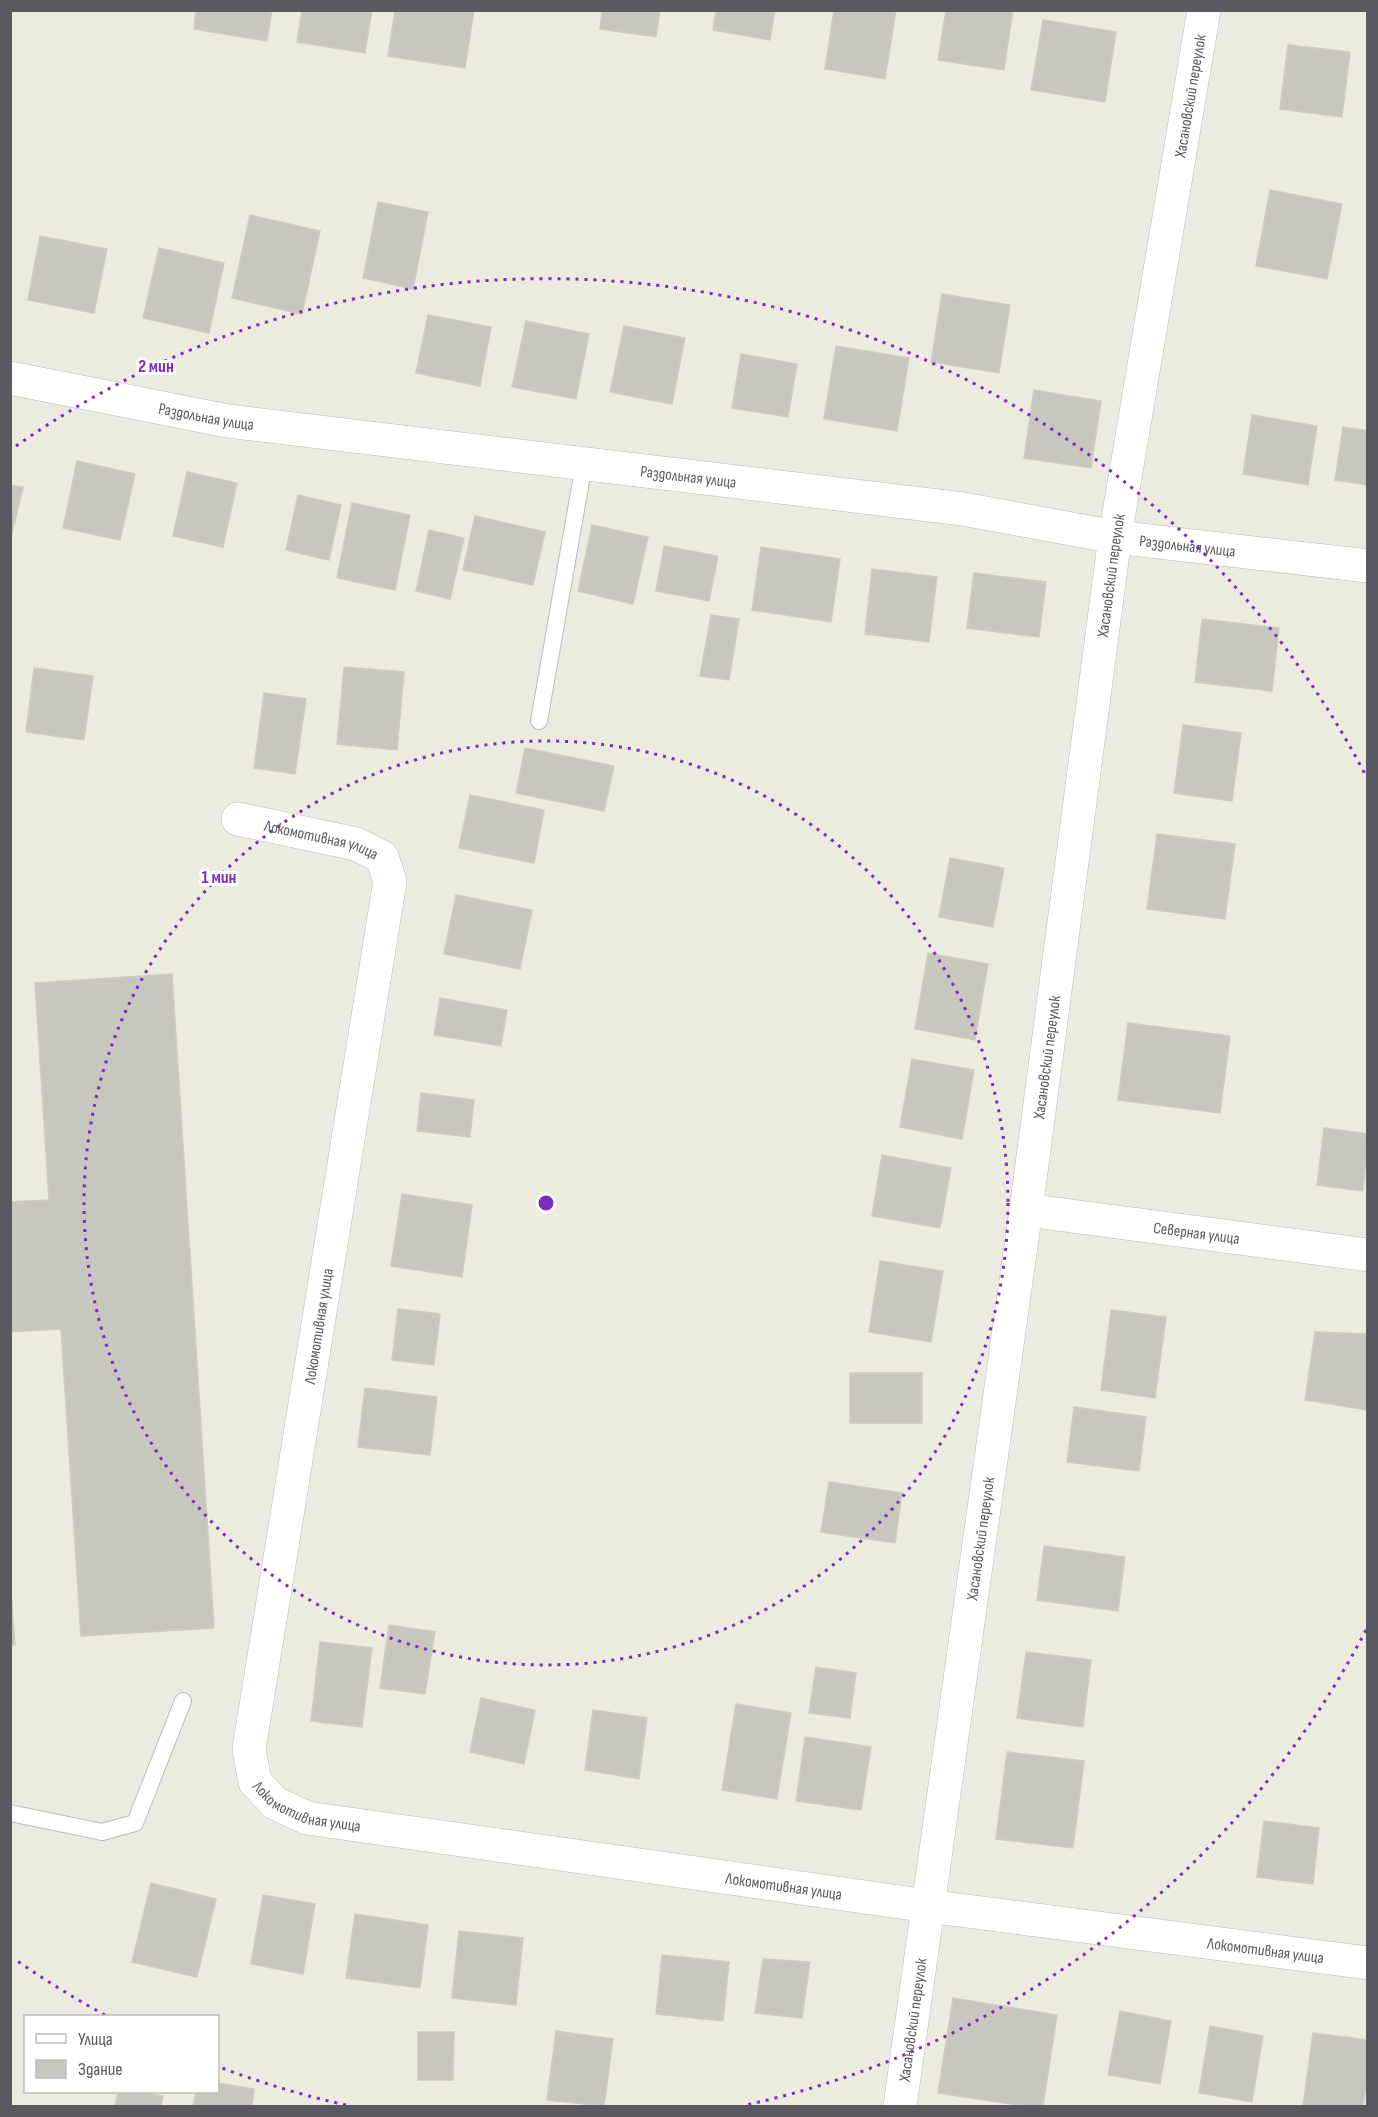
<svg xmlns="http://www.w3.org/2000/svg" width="1378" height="2117" viewBox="0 0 1378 2117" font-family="'Sofia Sans Condensed',sans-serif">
  <rect width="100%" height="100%" fill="#ebebdf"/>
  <!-- building -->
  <path fill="#c8c7bf" stroke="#cfcdbe" stroke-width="1.5" d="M196,10H272L267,41L194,29Z
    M302,10H372L365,53L297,42Z
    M395,10H474L465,68L388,56Z
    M602,10H660L656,37L600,29Z
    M716,10H775L770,40L713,30Z
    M834,10H896L885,79L825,69Z
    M946,10H1013L1004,70L938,60Z
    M1043,20L1116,32L1105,102L1031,90Z
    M1288,45L1350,52L1342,117L1280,109Z
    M1270,190L1342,204L1327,279L1256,266Z
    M378,202L428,212L413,289L363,278Z
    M250,215L320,231L302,314L232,298Z
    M40,236L107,249L94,313L28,300Z
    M159,248L224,263L209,333L143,318Z
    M942,294L1010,305L999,373L931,362Z
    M428,315L491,327L480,386L416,373Z
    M526,321L589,334L576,399L512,387Z
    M624,326L685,338L672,404L610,392Z
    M836,346L909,358L897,431L824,419Z
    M741,354L797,364L788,417L732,408Z
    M1034,390L1101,401L1091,468L1024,458Z
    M1252,415L1317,426L1308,485L1243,474Z
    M1343,427L1368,431V485L1335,480Z
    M77,461L135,474L120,540L63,528Z
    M187,472L237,483L223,547L173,536Z
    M10,485L23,487L10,541Z
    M298,495L341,505L329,560L286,550Z
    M352,503L410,515L395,590L337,578Z
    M475,516L545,532L533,585L463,570Z
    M592,525L648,537L633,604L578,591Z
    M429,530L464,538L450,599L416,591Z
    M664,546L718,556L709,601L656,591Z
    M761,547L840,559L831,622L752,610Z
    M872,569L937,577L929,642L865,634Z
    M974,573L1046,582L1039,637L967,628Z
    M711,615L739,619L729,680L700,676Z
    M1202,619L1279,628L1272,691L1195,682Z
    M344,667L404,672L397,750L337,744Z
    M34,668L93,676L84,740L26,732Z
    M264,693L306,699L295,774L254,768Z
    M1183,725L1241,733L1232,801L1174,793Z
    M525,748L614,766L604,811L516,793Z
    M470,795L544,810L534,863L459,848Z
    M1157,834L1235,844L1225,919L1147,909Z
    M950,858L1004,868L993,927L939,917Z
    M456,895L532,910L520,969L444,954Z
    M928,953L988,964L975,1040L915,1029Z
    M172,974L214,1628L81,1636L61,1329L10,1332V1202L49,1200L35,983Z
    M440,998L507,1010L501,1046L434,1035Z
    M1128,1023L1230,1036L1220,1113L1118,1100Z
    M912,1059L974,1070L962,1139L900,1127Z
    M421,1093L474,1100L470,1137L417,1131Z
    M1324,1128L1368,1134L1363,1191L1317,1185Z
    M882,1155L951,1168L940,1228L872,1216Z
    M402,1194L472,1205L462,1277L391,1266Z
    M880,1261L943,1271L931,1342L869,1332Z
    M398,1309L440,1314L434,1365L392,1360Z
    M1111,1310L1166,1317L1155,1398L1101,1390Z
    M1315,1332L1368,1334V1410L1305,1400Z
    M850,1373H922V1423H850Z
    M365,1388L437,1397L430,1455L358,1447Z
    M1074,1407L1146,1417L1139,1471L1067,1462Z
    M829,1482L902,1493L895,1543L821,1532Z
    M1044,1546L1125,1557L1118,1611L1037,1600Z
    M10,1579L15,1645H10Z
    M389,1625L435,1632L425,1694L380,1688Z
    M320,1642L372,1648L362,1727L311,1721Z
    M1026,1652L1091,1660L1083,1727L1017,1718Z
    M816,1667L856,1673L850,1718L809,1713Z
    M481,1698L535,1710L524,1764L470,1752Z
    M736,1704L791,1713L777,1799L722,1790Z
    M593,1710L647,1718L639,1779L585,1770Z
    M805,1737L871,1747L861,1810L796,1801Z
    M1007,1752L1084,1761L1073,1848L996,1839Z
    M1264,1821L1319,1828L1313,1884L1257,1877Z
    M151,1883L216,1899L197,1977L132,1962Z
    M263,1895L315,1904L303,1974L251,1964Z
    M355,1914L428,1925L420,1988L346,1978Z
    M459,1931L523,1938L516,2005L452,1998Z
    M662,1955L729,1962L723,2021L656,2014Z
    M763,1959L810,1962L802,2018L755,2013Z
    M953,1998L1057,2015L1043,2106H1024L938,2093Z
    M1120,2011L1171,2021L1160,2084L1108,2075Z
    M1210,2026L1263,2036L1252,2102L1199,2093Z
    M556,2031L613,2039L604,2106L547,2100Z
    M418,2032H454L453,2080H418Z
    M1313,2033L1368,2040V2071L1363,2106H1303Z
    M218,2083L254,2089L252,2106H193L196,2092H218Z
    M118,2092H139L163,2096L161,2106H115Z"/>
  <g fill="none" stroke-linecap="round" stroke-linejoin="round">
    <defs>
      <path id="lane" d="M539,721L584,464
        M10,1813L102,1832L135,1823L183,1701"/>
      <g id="street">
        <path id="s1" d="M10,378L228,421L963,509L1115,537L1368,566"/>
        <path id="s2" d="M238,819L356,844L382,857L390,881L249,1749L255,1782L275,1803L307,1818L928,1906L1368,1963"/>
        <path id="s3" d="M1026,1210L1368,1255"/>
        <path id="s4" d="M900,2106L1026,1210L1115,537L1204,10"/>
      </g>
    </defs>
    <!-- lane casing -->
    <use href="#lane" stroke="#babbc1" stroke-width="18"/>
    <!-- street casing -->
    <use href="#street" stroke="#babbc1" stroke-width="34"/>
    <!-- lane -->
    <use href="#lane" stroke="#fff" stroke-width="16"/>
    <!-- street -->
    <use href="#street" stroke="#fff" stroke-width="33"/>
  </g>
  <!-- distance rings -->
  <g fill="none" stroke="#7b2cbf" stroke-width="3" stroke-dasharray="3 6">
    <circle cx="546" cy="1203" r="462"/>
    <path d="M1366 1630A924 924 0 0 1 746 2105M346 2105A924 924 0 0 1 222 2068M105 2015A924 924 0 0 1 16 1960M16 446A924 924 0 0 1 1366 776"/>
  </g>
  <g text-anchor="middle" stroke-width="6" stroke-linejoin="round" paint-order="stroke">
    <!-- street labels -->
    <g font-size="16" fill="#585a60" stroke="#fff">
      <text dy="6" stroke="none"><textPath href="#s4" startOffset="2031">Хасановский переулок</textPath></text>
      <text dy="6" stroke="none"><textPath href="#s1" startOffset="200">Раздольная улица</textPath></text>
      <text dy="6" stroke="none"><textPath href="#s1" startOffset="686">Раздольная улица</textPath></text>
      <text dy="6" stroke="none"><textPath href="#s1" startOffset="1190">Раздольная улица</textPath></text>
      <text dy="6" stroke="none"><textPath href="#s4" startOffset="1545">Хасановский переулок</textPath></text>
      <text dy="6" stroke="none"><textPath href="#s2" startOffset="86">Локомотивная улица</textPath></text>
      <text dy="6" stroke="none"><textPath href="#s4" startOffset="1059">Хасановский переулок</textPath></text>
      <text dy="6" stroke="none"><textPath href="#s3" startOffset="172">Северная улица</textPath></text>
      <text transform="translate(318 1326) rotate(-81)" y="6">Локомотивная улица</text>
      <text dy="6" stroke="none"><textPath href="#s4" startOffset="573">Хасановский переулок</textPath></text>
      <text dy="6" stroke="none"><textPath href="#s2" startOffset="1148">Локомотивная улица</textPath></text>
      <text dy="6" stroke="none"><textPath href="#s2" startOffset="1634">Локомотивная улица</textPath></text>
      <text dy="6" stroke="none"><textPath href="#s2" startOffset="2120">Локомотивная улица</textPath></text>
      <text dy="6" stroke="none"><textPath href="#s4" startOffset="87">Хасановский переулок</textPath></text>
    </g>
  </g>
  <circle cx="546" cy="1203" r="9" fill="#7b2cbf" stroke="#fff" stroke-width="3"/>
  <g font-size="18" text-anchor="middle" font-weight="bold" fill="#7b2cbf" stroke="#fff" stroke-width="6" stroke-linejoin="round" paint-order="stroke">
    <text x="156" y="372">2 мин</text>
    <text x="219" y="883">1 мин</text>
  </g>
  <!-- border -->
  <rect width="1378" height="2117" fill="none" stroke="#585a60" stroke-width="24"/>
  <!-- legend -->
  <rect x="24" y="2015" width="195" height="78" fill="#ffffff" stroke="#bcbdbf" stroke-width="1.5"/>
  <rect x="36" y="2034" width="30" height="9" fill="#ffffff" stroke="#bcbdbf" stroke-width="1.5"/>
  <text x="78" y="2045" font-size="18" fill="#585a60">Улица</text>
  <rect x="36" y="2060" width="30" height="18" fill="#c8c7bf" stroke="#bcbdbf" stroke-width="1.5"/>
  <text x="78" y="2075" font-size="18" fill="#585a60">Здание</text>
</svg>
